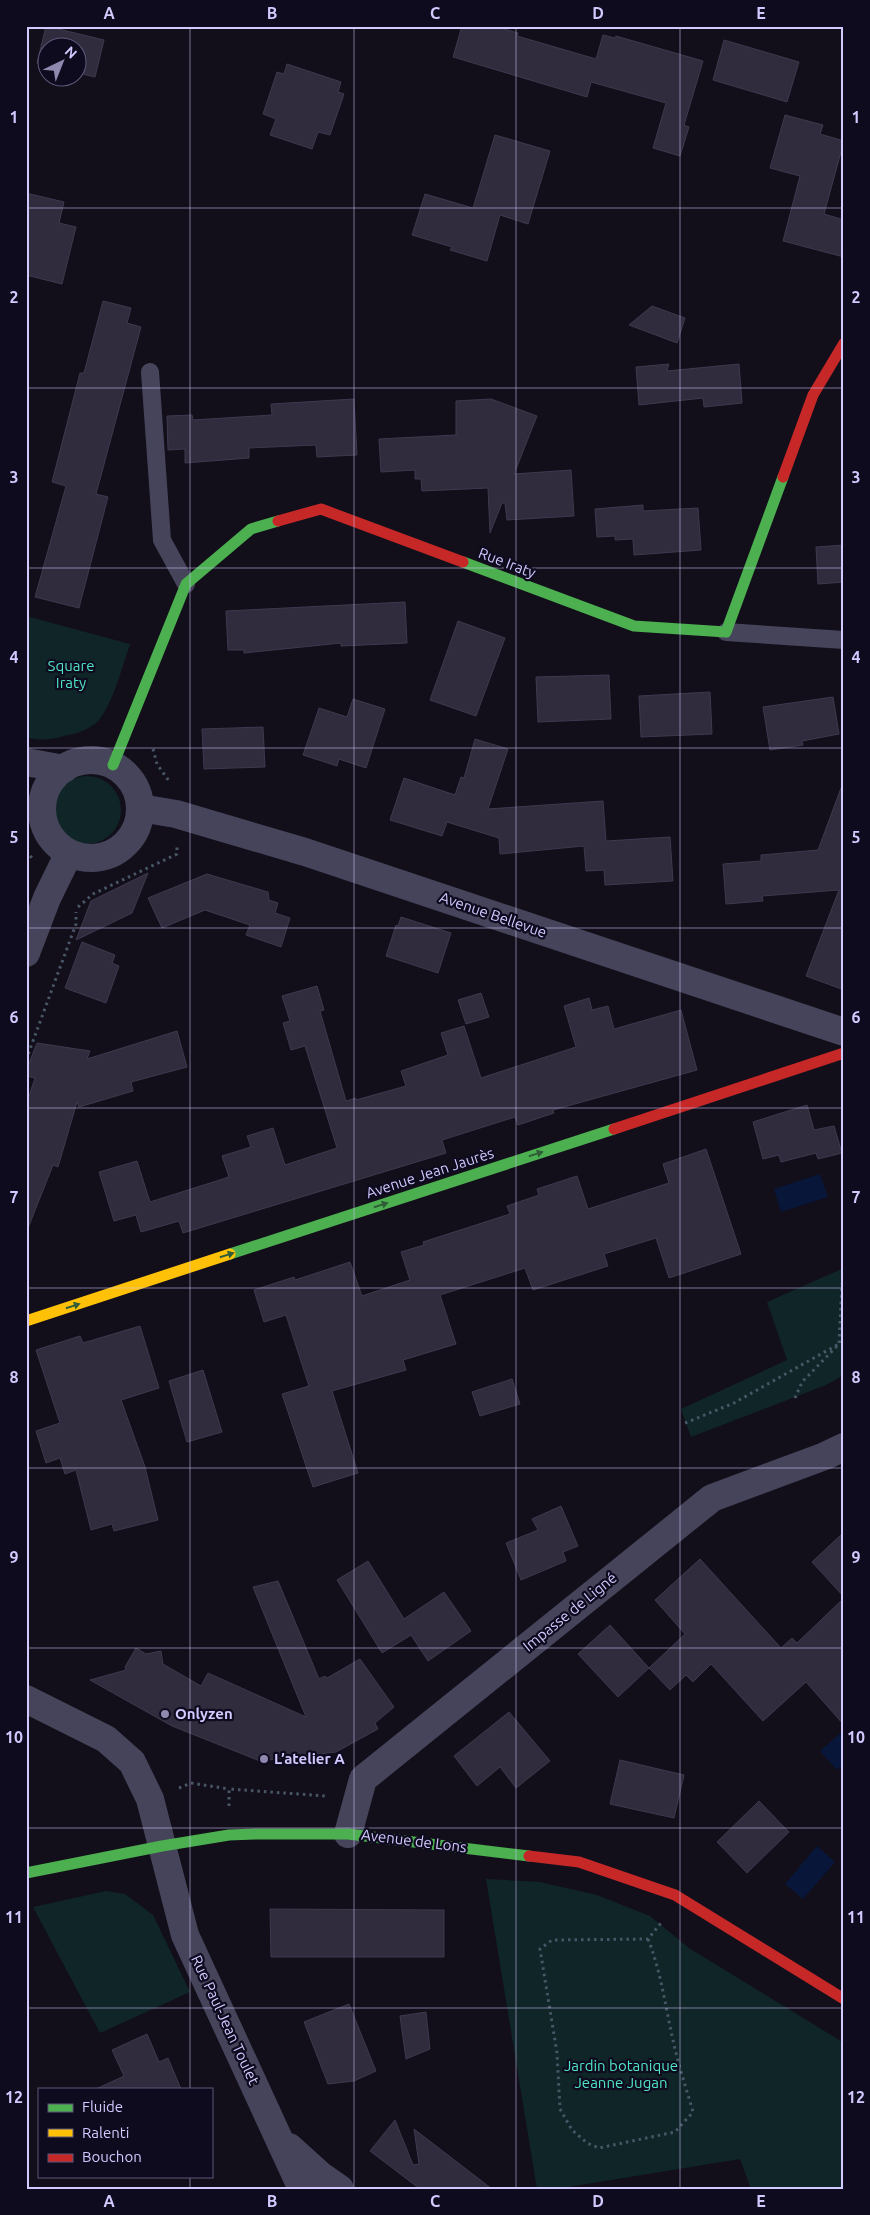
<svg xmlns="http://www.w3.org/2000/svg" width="870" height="2215" viewBox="0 0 870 2215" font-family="Ubuntu,sans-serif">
  <rect width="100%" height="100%" fill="#120f1a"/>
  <!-- green -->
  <path fill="#0f2527" d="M26,616L130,644C123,665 113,703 99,720C91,729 76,734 64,736C52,740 38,741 26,737Z
    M53 810a34 34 0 1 1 68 0a34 34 0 1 1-68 0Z
    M844,1268V1375L826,1385L691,1437L681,1409L787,1360L767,1302Z
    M486,1879L540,1882L597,1895L650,1916L689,1948L844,2043V2189H751L740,2159L556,2189H537Z
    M106,1891L125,1894L153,1915L190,1992L100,2033L33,1907Z"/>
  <!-- water -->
  <path fill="#081639" d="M820,1174L828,1197L781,1212L774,1189Z
    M844,1730V1764L837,1770L820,1751Z
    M817,1846L835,1862L803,1899L785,1884Z"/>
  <!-- building -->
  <path fill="#302c3d" stroke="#3e394f" d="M46,26L104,40L95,77L78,73V48H48V65L37,63Z
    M462,26H494L518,33L517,36L596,59L603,35L615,38L616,36L703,61L684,125L689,127L680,156L653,148L666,103L591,82L587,97L453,57Z
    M724,40L799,62L787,102L713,80Z
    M287,64L341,82L338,92L344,94L330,135L318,132L312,149L270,135L276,119L263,114L277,72L284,74Z
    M785,115L823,125L820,134L844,141L824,214L844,220V257L783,241L800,176L770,168Z
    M495,135L550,151L528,224L500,215L487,261L450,250L452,247L412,235L425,194L473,208Z
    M26,193L64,202L59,223L76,227L62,284L26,275Z
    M103,301L131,308L127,323L141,327L96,494L108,497L79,608L35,597L66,486L52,482L80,373H84Z
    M652,306L685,318L677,343L629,325Z
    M669,364L667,371L739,364L742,403L704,407L703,398L639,405L636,367Z
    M354,399L357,455L317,457L316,445L249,448V458L185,463V449L168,450L167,416L192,415L193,420L272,415L271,404Z
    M491,399L537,416L514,474L571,470L574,516L507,520L505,503H502L490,533L488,488L422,491L421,479H415V470L381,472L379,439L456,435V401Z
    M643,505V511L698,508L701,550L634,555L633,539L615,540V536L597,537L595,509Z
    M844,545V582L818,584L816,547Z
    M405,602L407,643L341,646V643L244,653V650H228L226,611Z
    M458,621L505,638L476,716L430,700Z
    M609,675L611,719L538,722L536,677Z
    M710,692L712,734L641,737L639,696Z
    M833,697L839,734L802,741L803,745L770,750L763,707Z
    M353,699L385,709L366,768L339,759L337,766L303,755L319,708L347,717Z
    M263,727L265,767L204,769L202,729Z
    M475,739L508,749L488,809L603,801L606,841L670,837L673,881L605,885L604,870L586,871L584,846L500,854L499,838L447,822L442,836L390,820L404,778L455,795L461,777L464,778Z
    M841,788H844V990L806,976L839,890L762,896L763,901L726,904L723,864L761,861V855L818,850Z
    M148,873L132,913L76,940L91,901Z
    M207,874L268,892L269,900L278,903L275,913L290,918L281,947L246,935L250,925L205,910L162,928L148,898Z
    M401,917L451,933L438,973L386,956L396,925L398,926Z
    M82,942L115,955L112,963L119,966L106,1003L65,988Z
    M317,986L324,1010L320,1011L346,1101L356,1098V1100L406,1086L401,1071L448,1055L441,1033L464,1026L481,1078L576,1047L564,1006L589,998L592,1010L608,1006L614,1029L681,1010L697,1070L553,1110L554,1113L518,1125L515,1117L442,1140L446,1153L183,1233L179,1221L141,1232L136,1215L114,1221L99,1172L137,1161L150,1202L229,1177L222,1156L251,1147L247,1136L273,1128L285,1165L337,1148L305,1046L291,1050L283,1023L290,1021L282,996Z
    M481,993L489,1017L466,1024L458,1000Z
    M177,1031L187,1067L131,1082L133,1091L79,1107L77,1102L58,1167L53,1165L28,1228H26V1105L35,1078L26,1076V1071L37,1043L90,1051L87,1059Z
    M807,1105L814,1130L834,1126L842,1153L818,1159L816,1153L781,1162L779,1155L763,1159L753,1122Z
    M706,1149L741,1254L669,1278L656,1238L604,1254L608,1266L533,1290L525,1268L440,1295L456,1344L403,1360L406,1370L332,1391L358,1473L313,1487L282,1394L309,1386L286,1315L264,1322L254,1290L294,1277L295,1280L350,1262L362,1296L410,1280L401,1252L424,1245L423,1242L510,1214L507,1206L539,1195L537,1189L577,1176L588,1209L669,1183L663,1164Z
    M140,1326L159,1388L121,1400L145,1467L158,1520L114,1531L112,1524L91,1530L76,1470L65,1474L60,1458L46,1463L36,1431L60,1423L36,1350L80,1336L83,1343Z
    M203,1370L222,1432L187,1442L169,1381Z
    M512,1379L520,1404L480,1416L472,1392Z
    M561,1506L578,1546L563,1552L566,1561L521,1580L506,1543L538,1530L532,1519Z
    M844,1532V1597L812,1562Z
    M700,1559L781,1648L792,1638L797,1643L844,1598V1725L806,1682L763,1721L711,1664L693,1682L686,1675L670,1690L649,1668L685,1634L655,1600Z
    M368,1561L404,1619L444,1592L471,1631L428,1661L411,1635L382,1653L337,1580Z
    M278,1581L319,1679L325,1676L327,1678L360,1659L394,1707L375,1723L378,1729L336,1752L260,1761L172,1726L90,1680L126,1670L125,1667L136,1648L146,1654L161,1651L163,1664L201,1686L208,1673L306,1717L253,1587Z
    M610,1625L649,1668L618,1697L578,1654Z
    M509,1712L550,1761L516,1788L500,1767L477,1786L454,1756Z
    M620,1760L684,1775L674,1818L610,1804Z
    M759,1801L789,1832L747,1873L717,1842Z
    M270,1909L444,1910V1957H271Z
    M349,2004L376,2071L354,2081L328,2084L304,2022Z
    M426,2012L430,2049L406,2059L400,2016Z
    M147,2034L159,2062L168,2058L181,2089H96L124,2076L112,2050Z
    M395,2120L413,2165L419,2164L414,2129L492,2189H420L370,2151Z"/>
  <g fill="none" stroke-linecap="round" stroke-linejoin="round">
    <!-- path -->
    <path stroke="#485766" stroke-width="3" stroke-dasharray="2.5 4" stroke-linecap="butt" d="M153,749L157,764L169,781
      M26,851L32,858
      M78,907L93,894L177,854V845
      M26,1060L76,924V912
      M795,1398L802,1382L839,1344L842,1284L844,1283
      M685,1423L734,1403L844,1341
      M179,1788L191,1783L229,1789
      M229,1806V1789L326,1796
      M648,1939C662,1974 666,2012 675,2049C680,2070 687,2091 693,2112L675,2132L599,2148L587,2143L572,2130L560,2109L557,2053L540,1949L552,1940L648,1939L661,1923"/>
    <!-- lane -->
    <path stroke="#46445b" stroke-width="18" d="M150,372L162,540L186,584
      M726,632L844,640"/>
    <!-- street -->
    <path stroke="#46445b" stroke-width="28" d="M42 809a49 49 0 1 1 98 0a49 49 0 1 1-98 0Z
      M26,762L64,769
      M140,808L176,814L305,852L844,1032
      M26,953L47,898L69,853
      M26,1699L106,1739L132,1762L150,1799L185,1935L302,2189
      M348,1834L363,1779L712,1498L825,1456L844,1447
      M289,2147L320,2175L340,2189"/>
    <!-- fast -->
    <path stroke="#4caf50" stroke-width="11" d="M463,562L634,626L726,632L783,477
      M113,765L186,584L251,529L278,521
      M230,1254L614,1129
      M26,1873L162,1846L229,1835L255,1834H348L529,1856"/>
    <!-- slow -->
    <path stroke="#ffc107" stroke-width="11" d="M26,1321L230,1254"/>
    <!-- jam -->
    <path stroke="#c62828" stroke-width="11" d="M783,477L813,395L844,343
      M278,521L321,509L463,562
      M614,1129L844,1053
      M529,1856L579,1862L675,1895L844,1999"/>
  </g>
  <!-- one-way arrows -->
  <defs><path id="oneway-solid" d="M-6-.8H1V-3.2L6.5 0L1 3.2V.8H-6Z" transform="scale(1.25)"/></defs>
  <g fill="#2e5d38">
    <use href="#oneway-solid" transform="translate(536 1154) rotate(-18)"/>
    <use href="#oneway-solid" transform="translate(381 1205) rotate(-18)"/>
    <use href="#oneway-solid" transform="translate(227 1255) rotate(-18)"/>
    <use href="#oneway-solid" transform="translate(73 1306) rotate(-18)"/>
  </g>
  <!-- grid -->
  <path fill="none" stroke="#d2c9ff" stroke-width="1" stroke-opacity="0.55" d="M190,26V2089M354,26V2189M516,26V2189M680,26V2189M26,208H844M26,388H844M26,568H844M26,748H844M26,928H844M26,1108H844M26,1288H844M26,1468H844M26,1648H844M26,1828H844M26,2008H844M190,2176V2189"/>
  <!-- markers -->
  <g fill="#8f88af" stroke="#0f0b1f" stroke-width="2">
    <circle cx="165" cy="1714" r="5"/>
    <circle cx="264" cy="1759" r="5"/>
  </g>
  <g text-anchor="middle" stroke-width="4.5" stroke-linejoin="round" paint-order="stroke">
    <!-- street labels -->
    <g font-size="15" fill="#d2c9ff" stroke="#0f0b1f">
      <text transform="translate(507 563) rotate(21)" y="5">Rue Iraty</text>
      <text transform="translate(493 915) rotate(19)" y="5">Avenue Bellevue</text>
      <text transform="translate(430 1173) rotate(-18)" y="5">Avenue Jean Jaurès</text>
      <text transform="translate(570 1612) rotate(-39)" y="5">Impasse de Ligné</text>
      <text transform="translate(414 1841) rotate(7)" y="5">Avenue de Lons</text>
      <text transform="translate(225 2020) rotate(65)" y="5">Rue Paul-Jean Toulet</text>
    </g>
    <!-- park labels -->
    <g font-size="15" fill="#50e4c6" stroke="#0f0b1f">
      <text x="71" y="671">Square<tspan x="71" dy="17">Iraty</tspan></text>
      <text x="621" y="2071">Jardin botanique<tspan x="621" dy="17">Jeanne Jugan</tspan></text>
    </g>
    <!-- poi labels -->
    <g font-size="15" font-weight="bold" fill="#d2c9ff" stroke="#0f0b1f" text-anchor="start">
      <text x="175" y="1719">Onlyzen</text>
      <text x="274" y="1764">L’atelier A</text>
    </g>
  </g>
  <!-- border -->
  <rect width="870" height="2215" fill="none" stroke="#0f0b1f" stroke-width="55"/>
  <!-- legend -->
  <rect x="38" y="2088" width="175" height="90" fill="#0f0b1f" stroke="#5d5779"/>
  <rect x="48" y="2104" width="25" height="8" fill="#4caf50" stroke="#5d5779"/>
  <text x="82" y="2112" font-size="15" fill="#d2c9ff">Fluide</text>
  <rect x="48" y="2129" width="25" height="8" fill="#ffc107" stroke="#5d5779"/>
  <text x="82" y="2138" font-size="15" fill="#d2c9ff">Ralenti</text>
  <rect x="48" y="2154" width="25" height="8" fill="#c62828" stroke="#5d5779"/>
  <text x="82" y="2162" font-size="15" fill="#d2c9ff">Bouchon</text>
  <!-- north arrow -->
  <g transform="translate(62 62) rotate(43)"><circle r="24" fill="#0f0b1f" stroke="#5d5779"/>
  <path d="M0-4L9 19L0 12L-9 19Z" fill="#8f88af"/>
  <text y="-8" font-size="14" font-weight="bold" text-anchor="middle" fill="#d2c9ff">N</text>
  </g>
  <rect x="28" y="28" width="814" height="2160" fill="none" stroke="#d2c9ff" stroke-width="2"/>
  <g font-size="16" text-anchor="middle" font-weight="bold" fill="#d2c9ff">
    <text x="109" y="19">A</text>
    <text x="272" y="19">B</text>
    <text x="435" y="19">C</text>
    <text x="598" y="19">D</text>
    <text x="761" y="19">E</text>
    <text x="14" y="123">1</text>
    <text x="856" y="123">1</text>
    <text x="14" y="303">2</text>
    <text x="856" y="303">2</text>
    <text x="14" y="483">3</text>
    <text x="856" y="483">3</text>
    <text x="14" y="663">4</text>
    <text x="856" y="663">4</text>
    <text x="14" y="843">5</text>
    <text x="856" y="843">5</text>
    <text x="14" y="1023">6</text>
    <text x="856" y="1023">6</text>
    <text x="14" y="1203">7</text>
    <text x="856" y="1203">7</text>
    <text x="14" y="1383">8</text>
    <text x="856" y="1383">8</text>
    <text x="14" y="1563">9</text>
    <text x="856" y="1563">9</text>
    <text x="14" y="1743">10</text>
    <text x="856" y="1743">10</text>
    <text x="14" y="1923">11</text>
    <text x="856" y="1923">11</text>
    <text x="14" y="2103">12</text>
    <text x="856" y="2103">12</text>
    <text x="109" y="2207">A</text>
    <text x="272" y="2207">B</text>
    <text x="435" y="2207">C</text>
    <text x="598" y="2207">D</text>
    <text x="761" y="2207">E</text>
  </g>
</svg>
